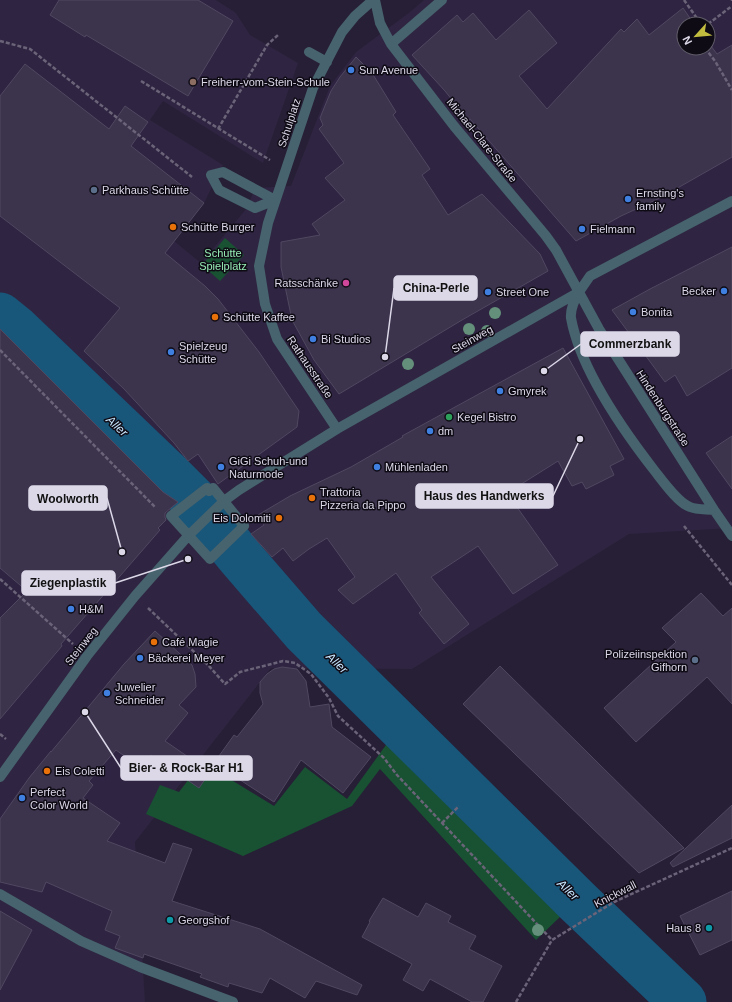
<svg xmlns="http://www.w3.org/2000/svg" width="732" height="1002" viewBox="0 0 732 1002" font-family="Arial,sans-serif">
  <rect width="100%" height="100%" fill="#271f36"/>
  <!-- built -->
  <path fill="#2f2542" fill-rule="evenodd" d="M0,0H216L236,13L250,35L298,63L263,163L163,101L150,120L223,165L204,203L174,241L201,263L247,208L255,188L291,186L330,86L356,52L410,12L424,0H732V528L629,534L412,669L271,668L135,842L145,1002H0V329L58,387L76,368L0,297ZM684,24H708V48H684Z"/>
  <!-- green -->
  <path fill="#185232" d="M225,238L244,255L220,281L202,265Z
    M391,738L452,804L562,915L536,940L380,769L352,806L243,856L146,814L160,785L179,792L202,762L274,806L305,767L347,799Z"/>
  <g fill="none" stroke-linecap="round" stroke-linejoin="round">
    <!-- river -->
    <path stroke="#18567a" stroke-width="47" d="M0,316L16,329L171,477L192,498L240,557L304,631L578,902L683,1002"/>
  </g>
  <!-- building -->
  <path fill="#3c344d" stroke="#504761" d="M59,0H198L233,21L188,96L86,35L85,37L50,15Z
    M683,8L694,24H684V48H708V42L717,54L732,45V157L660,198L621,216L576,241L470,119L468,120L445,91L412,55L457,15L463,22L473,13L496,40L529,10L557,43L519,76L547,109L621,29L624,32L637,19L649,35Z
    M356,57L372,73L396,112L393,115L430,169L422,175L448,215L482,194L540,254L548,271L462,320L339,394L314,360L292,320L281,267V242L320,235L312,224L345,200L325,178L344,163L319,129L323,125L320,118L331,91L340,77Z
    M25,64L109,129L125,106L148,122L131,146L204,203L165,253L205,286L218,299L259,352L299,411L297,427L218,484L198,454L188,461L174,443L124,389L84,351L120,308L0,216V96Z
    M732,247V368L687,396L675,375L665,382L612,310L650,289Z
    M0,329L163,492L178,502L165,513V517L166,520L158,528L160,530L61,644L62,646L0,719V618L27,591L0,568Z
    M563,348L624,459L610,466L614,475L586,489L582,482L572,486L558,461L507,493L558,565L513,594L478,546L431,577L469,624L444,644L419,613L422,610L396,573L353,604L338,590L355,577L327,538L309,549L293,561L283,548L272,557L251,534L264,525L258,515L290,496L351,467L403,437L402,436Z
    M732,436V489L706,453Z
    M701,593L723,616L732,608V704L707,677L636,742L604,708L676,642L662,628Z
    M155,631L192,665L195,674L196,687L179,705L188,713L165,741L210,772L199,788L151,755L140,767L116,750L89,781L93,785L83,798L120,823L107,841L165,863L173,843L192,849L172,901L260,929L362,985L357,995L316,981L305,998L270,978L262,993L229,983L228,987L200,977L202,974L144,954L143,958L115,948L120,936L105,930L112,911L46,882L42,892L0,882V819L29,778L51,751V752L124,664Z
    M500,666L684,848L639,873L463,704Z
    M282,667L297,669L306,681L310,707L329,704L332,727L371,757L343,793L301,760L274,802L214,763L234,735L237,737L263,704L260,693V682L267,674L274,669Z
    M732,805V838L673,867L670,863Z
    M732,891V940L700,955L680,916Z
    M383,898L418,917L426,903L451,916L448,922L476,936L469,949L502,966L483,1002H472L430,979L423,991L403,980L412,964L362,937L370,922L369,921Z
    M0,911L32,930L0,990Z"/>
  <g fill="none" stroke-linecap="round" stroke-linejoin="round">
    <!-- path -->
    <path stroke="#6b6479" stroke-width="2.5" stroke-dasharray="4 2" stroke-linecap="butt" d="M684,0L701,24
      M732,0V1
      M708,24L732,6
      M0,41L30,49L192,177
      M705,48L715,61L732,90
      M141,81L270,160
      M218,129L267,45L278,35
      M0,350L155,507
      M684,526L732,585
      M0,579L73,644
      M148,608L208,665L225,684L240,672L283,661L295,663L311,674L329,698L338,716L384,758L397,775L552,940
      M0,734L6,739
      M442,823L459,806
      M516,1002L552,940L614,902L732,848"/>
    <!-- minor -->
    <path stroke="#46636e" stroke-width="10" d="M375,0L380,23L391,44L454,126L546,236L556,250L599,329L714,510L732,536
      M391,44L442,0
      M309,52L327,62
      M223,172L275,200L255,208L219,190L211,175Z
      M579,292C575,299 570,309 571,318C580,368 623,430 654,470C662,480 678,503 690,507C697,510 707,509 714,510
      M337,429L277,339L265,304L259,266L268,223L313,88L342,32L355,16L373,0
      M207,488L209,491L213,488L244,526L210,559L171,516Z
      M0,777L87,656L135,596L188,536L224,501L239,490L337,429L579,292L590,276L732,201
      M0,894L81,941L140,967L233,1002"/>
  </g>
  <!-- trees -->
  <g fill="#64907b">
    <circle cx="495" cy="313" r="6"/>
    <circle cx="469" cy="329" r="6"/>
    <circle cx="487" cy="331" r="6"/>
    <circle cx="408" cy="364" r="6"/>
    <circle cx="538" cy="930" r="6"/>
  </g>
  <!-- markers -->
  <g fill="#3f7fe0" stroke="#0f0b15" stroke-width="1.5">
    <circle cx="351" cy="70" r="4"/>
    <circle cx="628" cy="199" r="4"/>
    <circle cx="582" cy="229" r="4"/>
    <circle cx="724" cy="291" r="4"/>
    <circle cx="488" cy="292" r="4"/>
    <circle cx="633" cy="312" r="4"/>
    <circle cx="313" cy="339" r="4"/>
    <circle cx="171" cy="352" r="4"/>
    <circle cx="500" cy="391" r="4"/>
    <circle cx="430" cy="431" r="4"/>
    <circle cx="221" cy="467" r="4"/>
    <circle cx="377" cy="467" r="4"/>
    <circle cx="71" cy="609" r="4"/>
    <circle cx="140" cy="658" r="4"/>
    <circle cx="107" cy="693" r="4"/>
    <circle cx="22" cy="798" r="4"/>
  </g>
  <circle fill="#8d6e63" stroke="#0f0b15" stroke-width="1.5" cx="193" cy="82" r="4"/>
  <g fill="#5c6f8a" stroke="#0f0b15" stroke-width="1.5">
    <circle cx="94" cy="190" r="4"/>
    <circle cx="695" cy="660" r="4"/>
  </g>
  <g fill="#e8710a" stroke="#0f0b15" stroke-width="1.5">
    <circle cx="173" cy="227" r="4"/>
    <circle cx="215" cy="317" r="4"/>
    <circle cx="312" cy="498" r="4"/>
    <circle cx="279" cy="518" r="4"/>
    <circle cx="154" cy="642" r="4"/>
    <circle cx="47" cy="771" r="4"/>
  </g>
  <circle fill="#d1479c" stroke="#0f0b15" stroke-width="1.5" cx="346" cy="283" r="4"/>
  <circle fill="#2e9e5b" stroke="#0f0b15" stroke-width="1.5" cx="449" cy="417" r="4"/>
  <g fill="#0f9aa8" stroke="#0f0b15" stroke-width="1.5">
    <circle cx="170" cy="920" r="4"/>
    <circle cx="709" cy="928" r="4"/>
  </g>
  <g text-anchor="middle" stroke-width="3" stroke-linejoin="round" paint-order="stroke">
    <!-- poi labels -->
    <g font-size="11" fill="#dcd8e8" stroke="#0f0b15" text-anchor="start">
      <text x="359" y="74">Sun Avenue</text>
      <text x="201" y="86">Freiherr-vom-Stein-Schule</text>
      <text x="102" y="194">Parkhaus Schütte</text>
      <text x="636" y="197">Ernsting's<tspan x="636" dy="13">family</tspan></text>
      <text x="181" y="231">Schütte Burger</text>
      <text x="590" y="233">Fielmann</text>
      <text x="338" y="287" text-anchor="end">Ratsschänke</text>
      <text x="716" y="295" text-anchor="end">Becker</text>
      <text x="496" y="296">Street One</text>
      <text x="641" y="316">Bonita</text>
      <text x="223" y="321">Schütte Kaffee</text>
      <text x="321" y="343">Bi Studios</text>
      <text x="179" y="350">Spielzeug<tspan x="179" dy="13">Schütte</tspan></text>
      <text x="508" y="395">Gmyrek</text>
      <text x="457" y="421">Kegel Bistro</text>
      <text x="438" y="435">dm</text>
      <text x="229" y="465">GiGi Schuh-und<tspan x="229" dy="13">Naturmode</tspan></text>
      <text x="385" y="471">Mühlenladen</text>
      <text x="320" y="496">Trattoria<tspan x="320" dy="13">Pizzeria da Pippo</tspan></text>
      <text x="271" y="522" text-anchor="end">Eis Dolomiti</text>
      <text x="79" y="613">H&amp;M</text>
      <text x="162" y="646">Café Magie</text>
      <text x="687" y="658" text-anchor="end">Polizeiinspektion<tspan x="687" dy="13">Gifhorn</tspan></text>
      <text x="148" y="662">Bäckerei Meyer</text>
      <text x="115" y="691">Juwelier<tspan x="115" dy="13">Schneider</tspan></text>
      <text x="55" y="775">Eis Coletti</text>
      <text x="30" y="796">Perfect<tspan x="30" dy="13">Color World</tspan></text>
      <text x="178" y="924">Georgshof</text>
      <text x="701" y="932" text-anchor="end">Haus 8</text>
    </g>
    <!-- street labels -->
    <g font-size="11" fill="#dcd8e8" stroke="#0f0b15">
      <text transform="translate(289 123) rotate(-72)" y="4">Schulplatz</text>
      <text transform="translate(482 140) rotate(51)" y="4">Michael-Clare-Straße</text>
      <text transform="translate(472 339) rotate(-29)" y="4">Steinweg</text>
      <text transform="translate(310 367) rotate(56)" y="4">Rathausstraße</text>
      <text transform="translate(663 408) rotate(57)" y="4">Hindenburgstraße</text>
      <text transform="translate(81 646) rotate(-52)" y="4">Steinweg</text>
      <text transform="translate(615 894) rotate(-27)" y="4">Knickwall</text>
    </g>
    <!-- park labels -->
    <g font-size="11" fill="#95ecb4" stroke="#0f0b15">
      <text x="223" y="257">Schütte<tspan x="223" dy="13">Spielplatz</tspan></text>
    </g>
    <!-- water labels -->
    <g font-size="12" font-style="italic" fill="#c8e8ff" stroke="#0f0b15">
      <text transform="translate(117 426) rotate(43)" y="4">Aller</text>
      <text transform="translate(337 663) rotate(44)" y="4">Aller</text>
      <text transform="translate(568 890) rotate(44)" y="4">Aller</text>
    </g>
  </g>
  <!-- callouts -->
  <path fill="none" stroke="#dcd8e8" stroke-width="1.5" d="M385 357L394 288M544 371L581 344M580 439L553 496M122 552L107 498M188 559L115 583M85 712L121 768"/>
  <g fill="#dcd8e8" stroke="#0f0b15" stroke-width="1.5">
    <circle cx="385" cy="357" r="4"/>
    <circle cx="544" cy="371" r="4"/>
    <circle cx="580" cy="439" r="4"/>
    <circle cx="122" cy="552" r="4"/>
    <circle cx="188" cy="559" r="4"/>
    <circle cx="85" cy="712" r="4"/>
  </g>
  <g fill="#dcd8e8" stroke="#dcd8e8" stroke-width="1.5">
    <rect x="394" y="276" width="83" height="24" rx="4"/>
    <rect x="581" y="332" width="98" height="24" rx="4"/>
    <rect x="416" y="484" width="137" height="24" rx="4"/>
    <rect x="29" y="486" width="78" height="24" rx="4"/>
    <rect x="22" y="571" width="93" height="24" rx="4"/>
    <rect x="121" y="756" width="131" height="24" rx="4"/>
  </g>
  <g font-size="12" text-anchor="middle" font-weight="bold" fill="#111">
    <text x="436" y="292">China-Perle</text>
    <text x="630" y="348">Commerzbank</text>
    <text x="484" y="500">Haus des Handwerks</text>
    <text x="68" y="503">Woolworth</text>
    <text x="68" y="587">Ziegenplastik</text>
    <text x="186" y="772">Bier- &amp; Rock-Bar H1</text>
  </g>
  <!-- north arrow -->
  <g transform="translate(696 36) rotate(243)"><circle r="19" fill="#0f0b15" stroke="#615d69"/>
  <path d="M0-3L7 15L0 10L-7 15Z" fill="#c3bd3f"/>
  <text y="-6" font-size="11" font-weight="bold" text-anchor="middle" fill="#dcd8e8">N</text>
  </g>
</svg>
